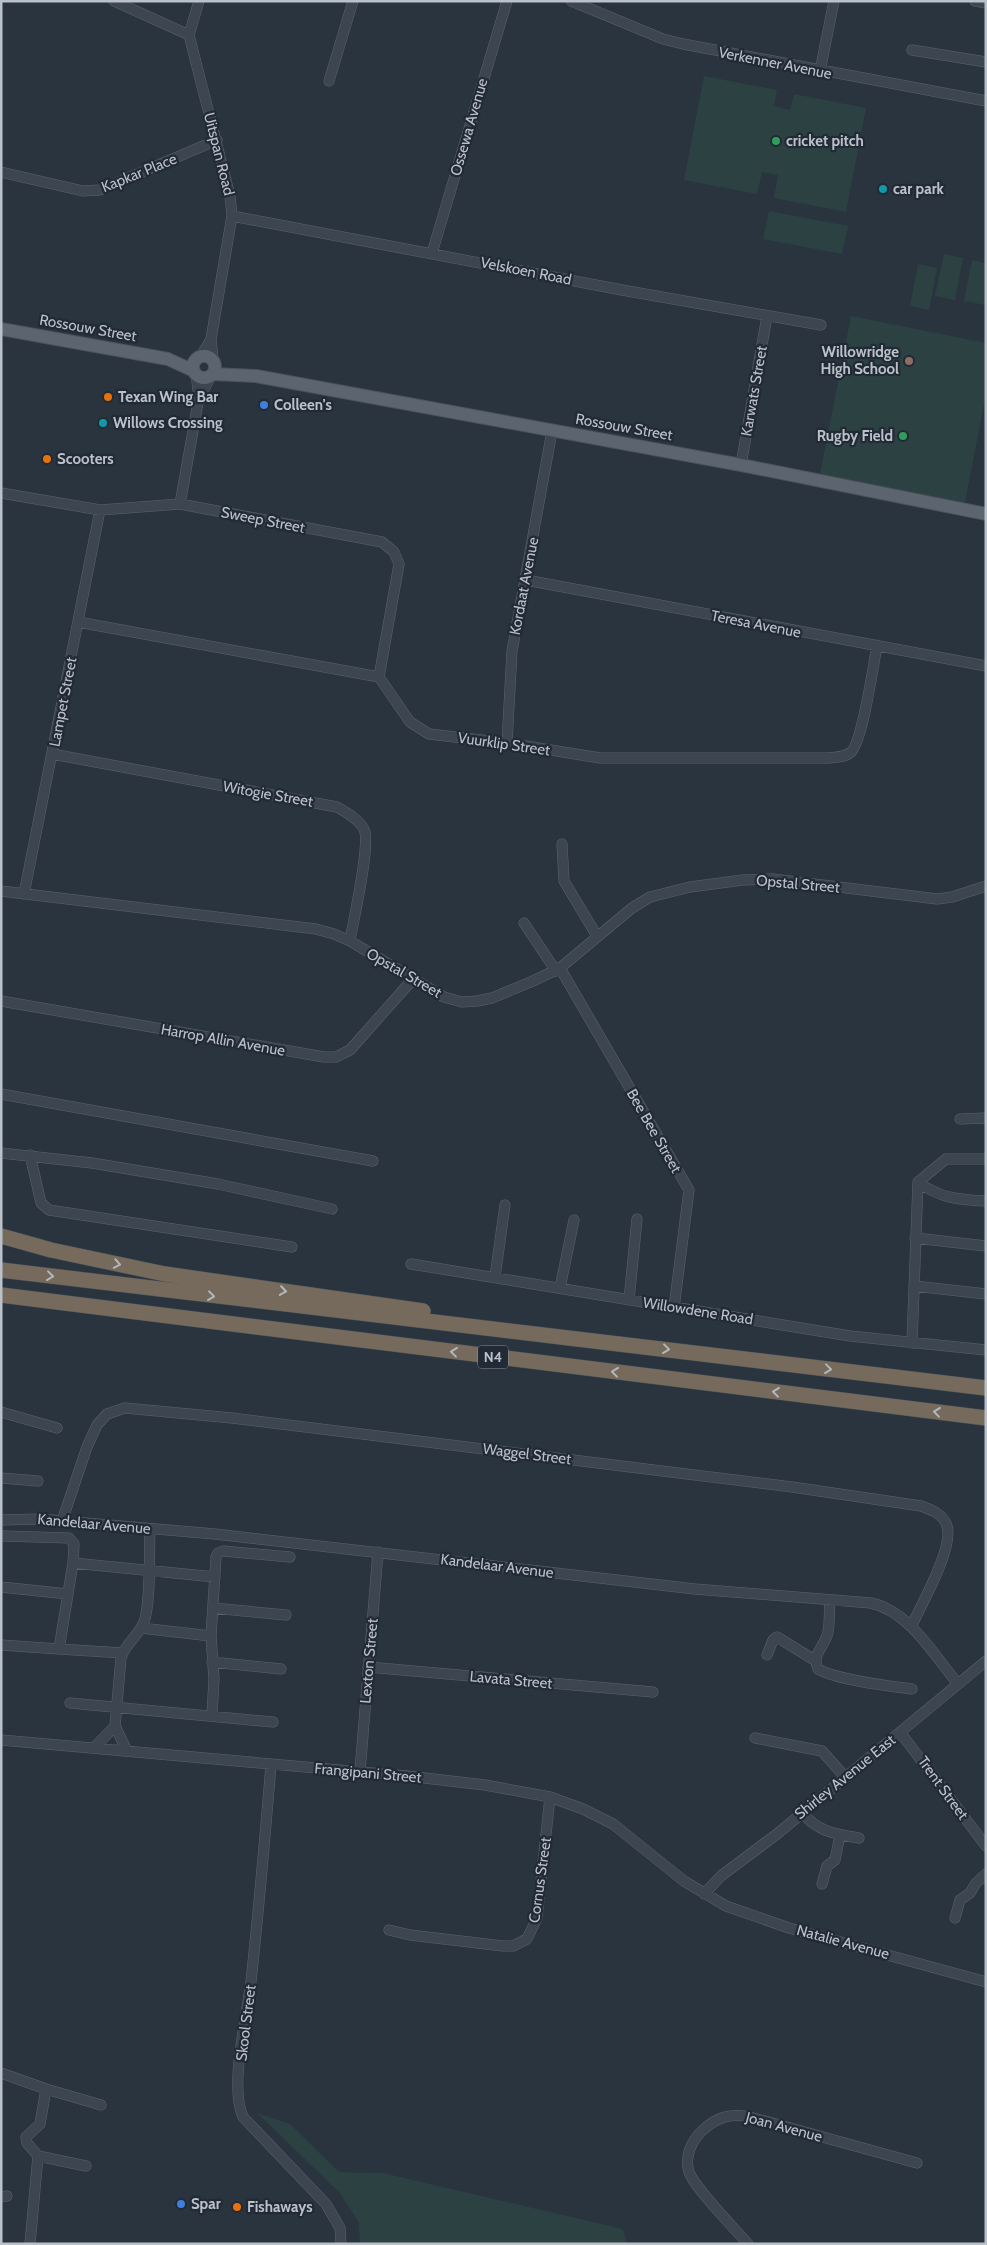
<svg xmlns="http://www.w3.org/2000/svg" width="987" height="2245" viewBox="0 0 987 2245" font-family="Cabin,sans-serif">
  <rect width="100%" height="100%" fill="#29343f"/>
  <!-- green -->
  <path fill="#2c4141" d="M704,76L777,90L774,106L790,110L794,94L866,108L846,212L774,198L778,175L762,172L757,194L684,180Z
    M769,211L848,226L842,254L763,239Z
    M944,254L963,258L955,300L935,296Z
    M972,260L986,263L985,305L964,301Z
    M918,264L937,268L929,310L910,306Z
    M851,316L986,343V394L964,507L819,479Z
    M257,2113L290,2124L339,2172L383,2173L623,2229L627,2244H360L359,2223L340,2193Z"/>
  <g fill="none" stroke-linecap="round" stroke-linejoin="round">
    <defs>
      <path id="minor" d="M114,1L189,35
        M199,1L189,35L230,196L232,216L211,339L213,359
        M571,1L663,39L683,44L986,101
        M975,1L986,3
        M912,50L986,62
        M820,71L834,1
        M329,81L353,1
        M1,172L83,191L100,190L217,140
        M232,216L622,290L821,325
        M432,253L507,1
        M201,356L211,339
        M200,397L211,376
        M741,465L767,316
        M1,493L100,510L180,504L382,542L394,552L399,564L379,677
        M180,504L199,397L196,374
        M526,580L986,666
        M78,622L379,677L410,722L429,734L507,743L600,758H829C837,757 846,757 851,752C863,740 873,666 877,646
        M507,743L512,651L552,431
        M52,754L337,807C346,812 362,821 365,832C369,852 354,917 350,941
        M562,844L564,881L597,936
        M1,891L316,929L334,934L350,941L444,997L462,1002L477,1001L492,998L533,981L560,968L632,908L650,897L690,887L743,880L773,879L937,899L952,897L986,886
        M24,894L100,510
        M524,923L556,971
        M560,968L689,1190L674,1308
        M1,1001L324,1057H336L350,1050L413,979
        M1,1094L373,1161
        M960,1119L986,1118
        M1,1153L92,1163L218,1184L332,1209
        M30,1155L41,1203L49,1210L292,1247
        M918,1182C939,1198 960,1200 986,1201
        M915,1238L986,1246
        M411,1264L850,1336L986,1350
        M495,1277L505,1205
        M914,1286L986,1294
        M560,1288L574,1220
        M629,1300L637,1219
        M912,1343L918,1182L946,1159H986
        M1,1412L57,1428
        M1,1478L38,1481
        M1,1520L39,1519L215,1534L695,1589L871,1603C909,1611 934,1655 958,1684
        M62,1521L87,1447L97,1425L107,1414L125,1408L232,1418L792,1487L921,1506C932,1510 943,1514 947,1526C954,1548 921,1605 911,1627
        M3,1536L69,1538L74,1544L73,1563L215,1577
        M1,1587L68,1594
        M830,1600C829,1610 830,1622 828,1632C826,1645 811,1654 818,1669C837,1680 889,1686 912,1689
        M213,1608L286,1615
        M141,1628L211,1636
        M1,1645L59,1649L73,1563
        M59,1649L123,1653
        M767,1655L773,1640L777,1637L816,1661
        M212,1662L281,1669
        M368,1667L653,1692
        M70,1703L273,1722
        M212,1715L214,1679L211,1636L216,1557L218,1553L223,1551L290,1557
        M900,1732L986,1846
        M755,1738L822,1751L845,1777
        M1,1740L407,1776L485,1785L550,1797L583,1809L613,1824L684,1881L726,1906L789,1928L986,1982
        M94,1748L115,1726
        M127,1751L115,1726L121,1658C125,1644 139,1635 144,1622C151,1603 149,1551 150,1529
        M271,1765C265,1837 259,1909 251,1981C247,2017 229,2086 243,2117L326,2204L340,2228L341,2244
        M360,1771L378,1552
        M802,1812C817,1832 836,1834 859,1838
        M822,1884L827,1866L835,1860L840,1835
        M704,1894L721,1876L777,1834L986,1661
        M955,1918L960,1900L970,1893L976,1883L986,1874
        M389,1930L410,1935L503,1946H513L527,1939L537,1918L550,1797
        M1,2073L46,2089
        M38,2156L27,2143L26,2137L40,2124L46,2089L101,2105
        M1,2197L7,2196
        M30,2244L38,2156L86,2166
        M748,2244C735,2229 694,2187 689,2172C684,2156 692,2140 703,2130C717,2117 731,2113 750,2117L917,2163"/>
      <path id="major" d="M1,329L168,359L194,371
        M193 367a11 11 0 1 1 22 0a11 11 0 1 1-22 0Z
        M213,374L256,376L741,465L986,514"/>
      <path id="highway" d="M1,1236L51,1250L165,1274L423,1311
        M1,1270L986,1388
        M1,1295L986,1418"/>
    </defs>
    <!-- minor casing -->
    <use href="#minor" stroke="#5b636d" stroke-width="11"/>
    <!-- major casing -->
    <use href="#major" stroke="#4a515c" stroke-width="14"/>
    <!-- highway casing -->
    <use href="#highway" stroke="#48505a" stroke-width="16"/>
    <!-- minor -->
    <use href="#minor" stroke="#3d4650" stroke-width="10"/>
    <!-- major -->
    <use href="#major" stroke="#5c656f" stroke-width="12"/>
    <!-- highway -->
    <use href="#highway" stroke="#756a5b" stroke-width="15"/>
  </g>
  <!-- one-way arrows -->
  <defs><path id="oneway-chevron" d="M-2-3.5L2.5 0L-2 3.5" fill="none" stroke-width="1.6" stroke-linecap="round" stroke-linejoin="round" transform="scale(1.25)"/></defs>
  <g stroke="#b3b8bf">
    <use href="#oneway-chevron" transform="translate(117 1264) rotate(11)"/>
    <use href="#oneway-chevron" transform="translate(50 1276) rotate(7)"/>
    <use href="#oneway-chevron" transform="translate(283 1291) rotate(8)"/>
    <use href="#oneway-chevron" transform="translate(211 1296) rotate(7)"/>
    <use href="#oneway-chevron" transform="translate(666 1349) rotate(7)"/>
    <use href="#oneway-chevron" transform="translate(454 1352) rotate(-173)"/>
    <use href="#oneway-chevron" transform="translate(828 1369) rotate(7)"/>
    <use href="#oneway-chevron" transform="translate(615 1372) rotate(-173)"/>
    <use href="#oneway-chevron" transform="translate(776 1392) rotate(-173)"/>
    <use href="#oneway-chevron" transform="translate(937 1412) rotate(-173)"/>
  </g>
  <!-- markers -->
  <g fill="#2e9e5b" stroke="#222a35" stroke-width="2">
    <circle cx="776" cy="141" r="5"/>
    <circle cx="903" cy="436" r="5"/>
  </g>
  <g fill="#0f9aa8" stroke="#222a35" stroke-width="2">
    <circle cx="883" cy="189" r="5"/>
    <circle cx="103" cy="423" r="5"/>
  </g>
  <circle fill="#8d6e63" stroke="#222a35" stroke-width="2" cx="909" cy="361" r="5"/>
  <g fill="#e8710a" stroke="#222a35" stroke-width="2">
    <circle cx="108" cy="397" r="5"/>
    <circle cx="47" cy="459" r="5"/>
    <circle cx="237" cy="2207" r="5"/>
  </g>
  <g fill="#3f7fe0" stroke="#222a35" stroke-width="2">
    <circle cx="264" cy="405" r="5"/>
    <circle cx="181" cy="2204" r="5"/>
  </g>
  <g text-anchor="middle" stroke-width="4.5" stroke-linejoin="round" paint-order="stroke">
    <!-- shield labels -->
    <rect fill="#222a35" stroke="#8c949d" stroke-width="1" x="478" y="1345.5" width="30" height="23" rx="4"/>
    <g font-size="14" font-weight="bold" fill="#bac1ca">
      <text x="493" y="1362">N4</text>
    </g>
    <!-- street labels -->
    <g font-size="15" fill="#bac1ca" stroke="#222a35">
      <text transform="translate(775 63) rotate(11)" y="5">Verkenner Avenue</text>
      <text transform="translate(469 127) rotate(-74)" y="5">Ossewa Avenue</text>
      <text transform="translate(219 154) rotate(76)" y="5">Uitspan Road</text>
      <text transform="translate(139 173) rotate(-22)" y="5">Kapkar Place</text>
      <text transform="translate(526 271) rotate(11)" y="5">Velskoen Road</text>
      <text transform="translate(88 328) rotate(10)" y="5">Rossouw Street</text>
      <text transform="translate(754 391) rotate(-80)" y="5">Karwats Street</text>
      <text transform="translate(624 427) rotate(10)" y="5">Rossouw Street</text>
      <text transform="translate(263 520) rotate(11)" y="5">Sweep Street</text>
      <text transform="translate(524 586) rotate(-79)" y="5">Kordaat Avenue</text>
      <text transform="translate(756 624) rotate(11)" y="5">Teresa Avenue</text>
      <text transform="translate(63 702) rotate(-79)" y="5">Lampet Street</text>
      <text transform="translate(504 744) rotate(8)" y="5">Vuurklip Street</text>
      <text transform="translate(268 794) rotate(10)" y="5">Witogie Street</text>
      <text transform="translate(798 884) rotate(5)" y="5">Opstal Street</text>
      <text transform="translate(404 973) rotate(30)" y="5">Opstal Street</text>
      <text transform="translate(223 1040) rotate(10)" y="5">Harrop Allin Avenue</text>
      <text transform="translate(654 1131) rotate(60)" y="5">Bee Bee Street</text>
      <text transform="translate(698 1311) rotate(9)" y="5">Willowdene Road</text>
      <text transform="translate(527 1454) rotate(7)" y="5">Waggel Street</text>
      <text transform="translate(94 1524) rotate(5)" y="5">Kandelaar Avenue</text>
      <text transform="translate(497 1566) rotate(7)" y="5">Kandelaar Avenue</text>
      <text transform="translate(369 1661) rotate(-85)" y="5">Lexton Street</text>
      <text transform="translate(511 1680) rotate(5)" y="5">Lavata Street</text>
      <text transform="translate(368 1773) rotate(5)" y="5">Frangipani Street</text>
      <text transform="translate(845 1777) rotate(-39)" y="5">Shirley Avenue East</text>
      <text transform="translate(943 1788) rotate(54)" y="5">Trent Street</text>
      <text transform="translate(540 1880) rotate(-82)" y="5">Cornus Street</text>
      <text transform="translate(843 1942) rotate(15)" y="5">Natalie Avenue</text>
      <text transform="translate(246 2023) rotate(-83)" y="5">Skool Street</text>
      <text transform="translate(784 2127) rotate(15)" y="5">Joan Avenue</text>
    </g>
    <!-- poi labels -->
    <g font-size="15" font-weight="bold" fill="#bac1ca" stroke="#222a35" text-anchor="start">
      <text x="786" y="146">cricket pitch</text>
      <text x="893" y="194">car park</text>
      <text x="899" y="357" text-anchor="end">Willowridge<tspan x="899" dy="17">High School</tspan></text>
      <text x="118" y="402">Texan Wing Bar</text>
      <text x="274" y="410">Colleen's</text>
      <text x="113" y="428">Willows Crossing</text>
      <text x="893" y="441" text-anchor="end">Rugby Field</text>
      <text x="57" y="464">Scooters</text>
      <text x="191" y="2209">Spar</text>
      <text x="247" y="2212">Fishaways</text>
    </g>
  </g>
  <!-- border -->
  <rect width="987" height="2245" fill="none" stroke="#bac1ca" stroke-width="5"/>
</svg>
